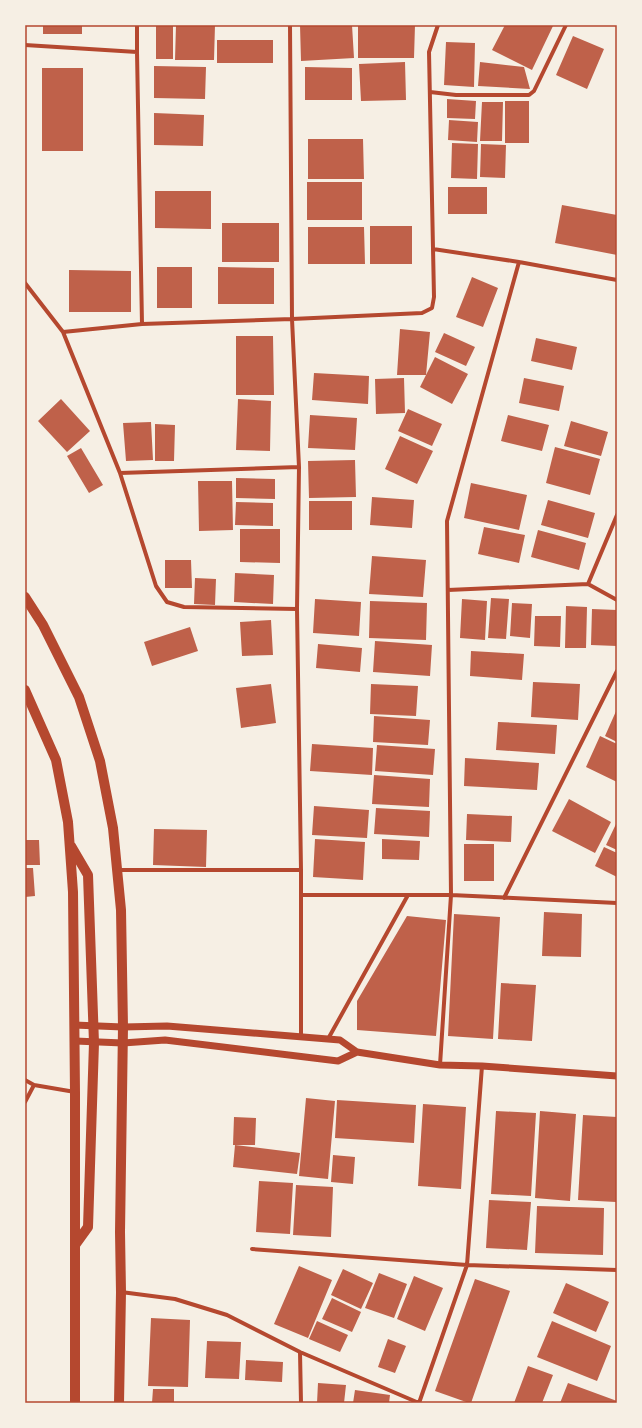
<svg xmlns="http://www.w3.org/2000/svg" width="642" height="1428" viewBox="0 0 642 1428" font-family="'Sofia Sans Condensed',sans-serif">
  <rect width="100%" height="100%" fill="#f6efe4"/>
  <!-- building -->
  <path fill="#bf614a" d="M43,25H82V34H43Z
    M156,25H173V59H156Z
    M176,25H215L214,60H175Z
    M300,25H352L354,58L301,61Z
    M358,25H415L414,58H358Z
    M505,25H550L553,26L532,70L492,50Z
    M573,36L604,49L587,89L556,75Z
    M217,40H273V63H217Z
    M446,42L475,43L474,87L444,85Z
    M405,62L406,100L361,101L359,64Z
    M480,62L524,67L530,89L478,86Z
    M154,66L206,67L205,99L154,98Z
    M305,67L352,68V100H305Z
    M42,68H83V151H42Z
    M447,99L476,101L475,119L447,118Z
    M505,101H529V143H505Z
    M482,102H503L502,141H480Z
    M154,113L204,115L203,146L154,145Z
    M449,120L478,122L477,142L448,140Z
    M308,139H363L364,179H308Z
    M452,143L478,144L477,179L451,178Z
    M481,144L506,145L505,178L480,177Z
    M307,182H362V220H307Z
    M448,187H487V214H448Z
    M155,191H211V229L155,228Z
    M562,205L617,215V255L555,243Z
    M222,223H279V262H222Z
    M370,226H412V264H370Z
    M308,227H364L365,264H308Z
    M157,267H192V308H157Z
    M218,267L274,268V304H218Z
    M69,270L131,271V312H69Z
    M472,277L498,288L483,327L456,317Z
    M400,329L430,332L426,375H397Z
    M444,333L475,347L466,366L435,352Z
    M236,336H273L274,395H236Z
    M536,338L577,347L572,370L531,361Z
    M435,357L468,374L452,404L420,387Z
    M314,373L369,376L368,404L312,400Z
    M404,378L405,413L376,414L375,379Z
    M524,378L564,386L559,411L519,403Z
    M61,399L90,431L67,452L38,421Z
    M238,399L271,401L270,451L236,450Z
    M408,409L442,424L432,446L398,431Z
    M310,415L357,418L355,450L308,448Z
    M508,415L549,425L542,451L501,441Z
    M571,421L608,432L601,456L564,446Z
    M151,422L153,460L126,461L123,423Z
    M155,424L175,425L174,461H155Z
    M400,436L433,451L417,484L385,469Z
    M555,447L600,459L590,495L546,483Z
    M81,448L103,485L89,493L67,456Z
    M355,460L356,497L309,498L308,461Z
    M236,478L275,479V499L236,498Z
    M198,481H232L233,530L199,531Z
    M471,483L527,495L519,530L464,518Z
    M372,497L414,500L412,528L370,525Z
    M548,500L595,513L588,538L541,525Z
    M309,501H352V530H309Z
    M236,502L273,503V526L235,525Z
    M484,527L525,535L519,563L478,554Z
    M240,529H280V563L240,562Z
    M538,530L586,543L579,570L531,557Z
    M372,556L426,560L423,597L369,594Z
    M165,560H191L192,588H165Z
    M235,573L274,575L273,604L234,602Z
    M195,578L216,579L215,605L194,604Z
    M491,598L509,599L506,639L488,638Z
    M315,599L361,602L359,636L313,633Z
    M462,599L487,601L485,640L460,638Z
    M370,601L427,603L426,640L369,638Z
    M512,603L532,604L530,638L510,636Z
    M566,606L587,607L586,648H565Z
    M592,609L617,610V646L591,645Z
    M535,616H561L560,647L534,646Z
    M271,620L273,655L242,656L240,622Z
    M190,627L198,651L152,666L144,642Z
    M375,641L432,645L430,676L373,672Z
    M318,644L362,648L360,672L316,668Z
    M471,651L524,654L522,680L470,676Z
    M533,682L580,684L578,720L531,717Z
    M271,684L276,723L241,728L236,688Z
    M371,684L418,686L416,716L370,714Z
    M617,709V742L605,736Z
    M374,716L430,720L428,745L373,742Z
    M498,722L557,725L555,754L496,750Z
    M600,736L617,744V782L586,767Z
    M312,744L373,748L372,775L310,771Z
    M377,745L435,749L433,775L375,771Z
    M465,758L539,763L537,790L464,786Z
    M374,775L430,779L429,807L372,804Z
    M569,799L611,822L595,853L552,831Z
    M314,806L369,810L367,838L312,835Z
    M376,808L430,811L429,837L374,834Z
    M467,814L512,816L511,842L466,840Z
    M616,824L617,825V850L606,845Z
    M154,829L207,830L206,867L153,865Z
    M315,839L365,842L363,880L313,877Z
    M382,839L420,841L419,860L382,859Z
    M25,840H39L40,865H25Z
    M464,844H494V881H464Z
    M604,847L617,853V877L595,866Z
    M25,868H33L35,896L25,897Z
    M544,912L582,914L581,957L542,956Z
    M454,914L500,917L493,1039L448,1036Z
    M407,916L446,920L436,1036L357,1030V1001Z
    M501,983L536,985L532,1041L498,1039Z
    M306,1098L335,1101L328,1179L299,1176Z
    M337,1100L416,1105L414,1143L335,1138Z
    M423,1104L466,1107L461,1189L418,1186Z
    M496,1111L536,1113L531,1196L491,1194Z
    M540,1111L576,1114L570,1201L535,1198Z
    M583,1115L617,1117L616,1202L578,1200Z
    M234,1117L256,1118L255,1145H233Z
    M235,1145L300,1153L297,1174L233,1167Z
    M333,1155L355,1157L353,1184L331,1182Z
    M259,1181L293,1183L290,1234L256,1232Z
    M296,1185L333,1187L331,1237L293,1235Z
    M489,1200L531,1202L527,1250L486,1248Z
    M537,1206L604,1208L603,1255L535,1253Z
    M299,1266L332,1280L308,1338L274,1324Z
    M343,1269L373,1283L361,1309L331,1295Z
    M379,1273L407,1284L394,1318L365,1308Z
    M414,1276L443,1288L425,1331L397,1319Z
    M475,1279L510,1291L471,1403H469L435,1391Z
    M566,1283L609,1302L596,1332L553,1313Z
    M332,1298L361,1312L352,1332L322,1319Z
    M151,1318L190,1320L188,1387L148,1386Z
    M317,1321L348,1335L340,1352L309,1339Z
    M552,1321L611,1346L597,1381L537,1357Z
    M388,1339L406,1346L395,1373L378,1367Z
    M207,1341L241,1342L239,1379L205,1378Z
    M246,1360L283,1362L282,1382L245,1380Z
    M528,1366L553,1375L542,1403H514Z
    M318,1383L346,1385L344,1403H317Z
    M568,1383L617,1401V1403H560Z
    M153,1389H174V1403H152Z
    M355,1390L390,1395L389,1403H353Z"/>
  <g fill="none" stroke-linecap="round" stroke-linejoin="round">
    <!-- minor -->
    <path stroke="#b5482f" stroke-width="4" d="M290,25L292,319L299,467L297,609L301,870V1037
      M25,45L137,52L142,324
      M137,52V25
      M430,92L456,95H529L534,91L566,25
      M433,249L519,262L617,280
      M25,283L63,332L120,473L156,586L167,602L184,607L297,609
      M63,332L142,324L292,319L422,313L432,308L434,297L429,52L438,25
      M120,473L299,467
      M588,584L617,515
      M448,590L588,584L617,600
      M117,870H301
      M301,895H451L617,903
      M504,898L617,671
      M328,1039L408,895
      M440,1065L451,895L447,521L519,262
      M25,1080L34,1085L25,1102
      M34,1085L75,1092
      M252,1249L467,1265L617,1270
      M121,1292L175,1299L227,1315L300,1352L419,1403
      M300,1352L301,1403
      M419,1403L467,1265L482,1066"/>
    <!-- tertiary -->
    <path stroke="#b5482f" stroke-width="7" d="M74,1025L123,1027L167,1026L340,1040L357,1052L440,1065L482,1066L617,1076
      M75,1041L123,1043L165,1040L338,1061L357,1052"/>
    <!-- primary -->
    <path stroke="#b5482f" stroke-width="10" d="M25,597L43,625L79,697L100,761L113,828L121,910L123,1027L120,1232L121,1292L119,1403
      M25,690L56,760L68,822L73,892L75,1092V1403
      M71,846L88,875L94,1043L88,1227L75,1245"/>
  </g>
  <!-- border -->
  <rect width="642" height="1428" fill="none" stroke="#f6efe4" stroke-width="52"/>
  <rect x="26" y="26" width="590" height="1376" fill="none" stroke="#b5482f" stroke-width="1.5"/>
</svg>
